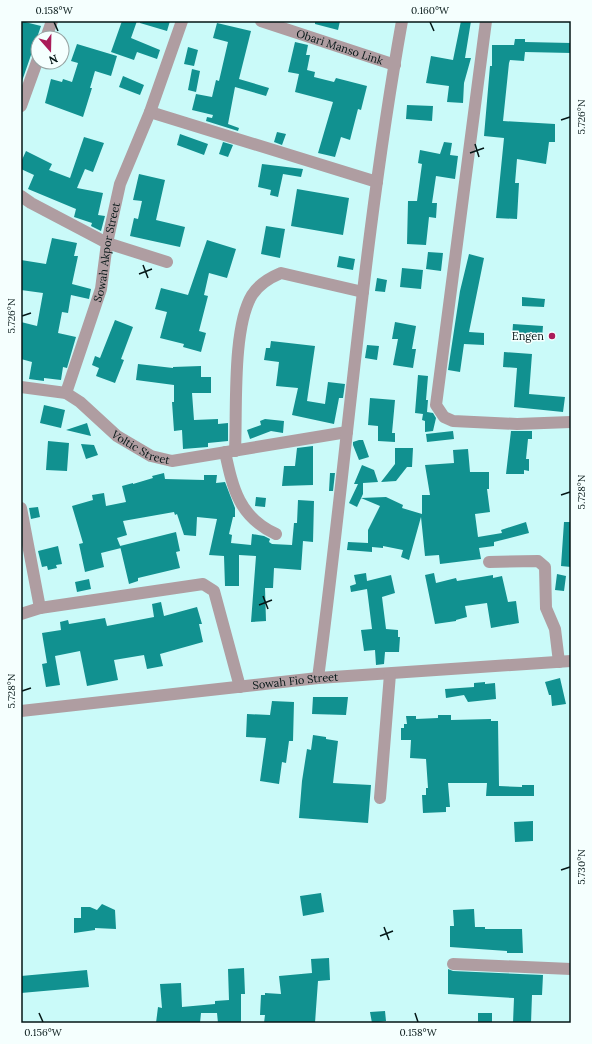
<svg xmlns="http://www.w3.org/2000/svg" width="592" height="1044" viewBox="0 0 592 1044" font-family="Lora,serif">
  <rect width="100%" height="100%" fill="#cafaf9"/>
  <!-- building -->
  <path fill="#119190" d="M21,21L41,26L21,84Z
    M122,21H137L131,38L160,50L157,59L137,52L134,60L111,52Z
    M140,21H170L167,31L140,23Z
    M315,21H340L338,30L315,24Z
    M461,21H471L465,58H471L464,83L463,103L447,102L449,86L426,83L431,56L453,60Z
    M217,23L251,31L239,79L269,88L266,96L235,87L228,124L239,128L238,131L206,121L207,117L212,118L213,115L192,110L196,94L212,97L216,80L219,81L228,42L213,38Z
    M515,39H525V42L571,43V53L525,52L524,61L510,60L509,63L503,121L555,124V142H549L546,164L517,159L515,183H519L517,219L496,218L504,138L484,136L490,66H492V45H514Z
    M295,42L308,45L306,55H310L307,70L315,72L314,77L334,82L336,78L367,86L361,110L358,109L350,140L341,137L335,157L318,153L333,102L295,92L299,74L288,72Z
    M77,44L117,56L111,76L95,71L90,88H92L83,117L45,103L51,79L62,82L63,79L72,82L78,63L71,61Z
    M188,47L198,50L194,66L184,64Z
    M192,69L200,71L196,92L188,90Z
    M123,76L144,85L140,95L119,87Z
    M407,105L433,106L432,121L406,119Z
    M277,132L286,134L282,145L274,142Z
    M180,134L208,144L204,155L177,145Z
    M84,137L104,143L93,172L85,169L77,188L103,193L98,215L105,216L101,231L91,226L92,223L74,217L76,209L28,189L34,175L21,169V162L26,151L52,164L49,170L70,178Z
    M223,142L233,145L228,157L219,154Z
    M444,142L452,143L450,155L458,156L455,179L436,176L432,203H437L436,218L429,217L426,245L407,244L408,201H417L422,164L418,163L420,150L440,154Z
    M262,164L303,169L301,177L283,174L278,197L270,195L271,190L258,187Z
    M139,174L165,180L156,220L185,227L180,247L130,236L134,218L138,219L142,201L133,200Z
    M297,189L349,198L343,235L291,226Z
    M266,226L285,229L280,258L261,254Z
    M52,238L77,243L74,256H78L72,284L91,289L89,299L71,295L68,313L62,312L58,333L76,337L67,368L63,367L61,380L44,378V381L29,379L32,362L21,359V322L37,326L43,293L21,290V260L46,264Z
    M207,240L236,249L227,278L209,273L204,295L208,296L199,331L206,333L201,352L183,347L184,344L160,338L167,312L155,309L161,288L188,295Z
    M428,252L443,253L441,271L426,269Z
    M469,254L484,258L469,332L484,333V345L464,344L460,372L448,370L460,291Z
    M339,256L355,259L353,270L337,267Z
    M402,268L423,270L421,289L400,287Z
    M377,278L387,280L385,292L375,291Z
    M522,297L545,299L544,307L522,306Z
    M115,320L133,327L121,359L124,360L115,383L96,376L99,368L92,365L95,356L100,358Z
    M395,322L416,326L412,349H416L413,368L393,365L398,339H392Z
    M513,324L543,326L542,338H512Z
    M271,341L315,346L307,401L325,404L328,382L345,384L343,398H339L334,424L292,415L298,388L276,386L279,362L264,360L266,348H270Z
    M367,345L379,346L377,360L365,358Z
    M504,352L532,354L529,394L565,397L563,412L514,407L517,368L503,367Z
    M138,364L173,368V367L201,366V377H211V393H192L194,420L218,419V424L228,423V441L208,443V447L183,449L182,430L174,431L172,402H174V385L136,380Z
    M418,375L428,376L426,400H428L427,412L433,413L436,418L433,431L425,432V421L422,420L423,414L415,413Z
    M370,398L395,400L392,433H395V442L378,441V426L368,425Z
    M44,405L65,410L61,428L40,423Z
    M265,419L284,421L283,433L271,431L250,439L247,430L261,425L260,421Z
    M87,423L91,436L66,430Z
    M453,431L454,439L427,442L426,434Z
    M511,431H532V439H528L526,459H529V471L524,470V474H506Z
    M359,440H363L369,457L359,460L353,445V442Z
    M48,441L69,443L67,471L46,470Z
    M81,444L94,445L98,455L86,459Z
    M313,446V485L282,486L284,466H295L297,448Z
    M395,448H413L412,467H407L396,481L381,482L395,464Z
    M468,449L470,472H489V489H487L490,512L475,514L478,537L502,533L501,530L526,522L529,533L494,542V546L479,548L481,559L440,564L439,555L425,556L421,517L409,560L401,557L403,550L383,546V548L372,547V552L347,550L348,542L368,543V530L380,506L361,498L386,497L403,505L402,508L422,514V495H430L425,465L454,463L453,450Z
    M362,465L374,470L378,482L363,483V494L357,507L349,503L358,484H354Z
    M164,473L165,479L204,480V475H217L216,483L225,482L235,508V517H233L229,534L232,535L231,543L251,545L252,534L264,536L270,539L269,542L272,544L292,545L294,523H297L298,500L314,501L313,542L303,541L301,570L274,568L273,588H265L266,621L251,622L256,556L239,555V586H225L224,556L209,555L217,519L197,517L196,536L184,535L177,514L175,515L174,512L123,521L127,535L117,538L121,548L101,553L104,567L85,572L79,544L83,543L72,506L93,500L92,495L104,493L106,506L126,502L122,486L133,483V484L153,478L152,476Z
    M330,473H335L333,491H329Z
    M256,497L266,498L265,507L255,506Z
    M38,507L40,517L31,519L29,508Z
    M564,522H571V567L561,566Z
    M176,532L180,551L176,552L180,568L138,578V581L129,584L120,546Z
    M58,546L62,564L56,565L57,568L48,570L47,566L42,567L38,551Z
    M366,573L367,581L391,575L395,593L382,597L386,629L398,630V637H400L399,652H385L384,664L376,665L375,650L364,651L361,630L372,629L367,589L351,592L350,586L356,584L354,575Z
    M434,573L436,583L456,578L457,581L493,575V578L502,576L508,602L516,601L519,623L491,628L487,603L465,606L467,617L456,620V621L435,624L425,575Z
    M557,574L566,576L564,591L555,590Z
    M89,579L91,589L77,592L75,582Z
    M161,602L164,616L197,607L202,624H199L203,642L160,654L163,666L147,669L144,655L114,660L118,680L87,686L80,651L55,656L60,685L46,687L42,664L47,663L42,633L61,630L60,622L68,620L69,624L105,618L107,626L154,617L152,604Z
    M560,678L566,704L552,706L551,695H549L545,682Z
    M485,682V684L495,683L496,699L468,702L464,695L446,698L445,689L474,687V683Z
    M313,697H348L346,715L312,714Z
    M272,701L294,702L293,741H289L286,763L282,762L279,784L260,781L266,738L246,737L247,714L270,715Z
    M438,715H451V720L491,719V721H498L499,786L522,787V785H534V796H486L487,783H448L450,807H446V812L423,813L422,795H426V788H428L426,759L410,758L411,740H401V728H404V724H407L406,716H416V719L438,718Z
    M313,735L326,737V739L338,741L333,783L371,785L368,823L299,818L302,781L307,749L311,750Z
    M533,821V841L515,842L514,822Z
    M321,893L324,912L303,916L300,896Z
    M102,904L115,910L116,929L95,928V930L74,933V918H81V907H90L97,910Z
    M474,909L475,927H485V929H522L523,953H507V951L450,947V926H454L453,910Z
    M329,958L330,980L318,981L315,1023H264L265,1015H260L261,995H265V993L281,994L279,976L312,973L311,959Z
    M244,968L245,994H241V1023H218L217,1013H201L200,1023H156L158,1007L162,1008L160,984L181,983L182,1007L215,1004V1001L229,1000L228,969Z
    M448,969L453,971L543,975L542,995H532L531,1023H513L514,998L448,994Z
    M87,970L89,987L21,993V976Z
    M385,1011L386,1021L372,1023L370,1012Z
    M478,1013H492V1023H478Z"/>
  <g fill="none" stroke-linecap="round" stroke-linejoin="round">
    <!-- minor -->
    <g stroke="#af9da1" stroke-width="12">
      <path id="s1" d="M261,21L395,65"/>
      <path d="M486,21L436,405L444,417L453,421L517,424L571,422"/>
      <path d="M46,38L52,21"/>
      <path d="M21,106L38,59"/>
      <path d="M150,112L377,182"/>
      <path d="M21,196L31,203L107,243L167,262"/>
      <path id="s2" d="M21,387L66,393L80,402L117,436L151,456L172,461L347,432"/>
      <path id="s3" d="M66,393L101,289L107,243L120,184L150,112L182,21"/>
      <path d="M235,451C237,411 232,328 252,295C259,284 269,278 281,273L363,292"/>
      <path d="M225,452C233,489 239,517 276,534"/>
      <path d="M21,508L40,608"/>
      <path d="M489,562L538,561L545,567L546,608L555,629L559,662"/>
      <path d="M21,614L40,608L203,584L214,591L240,687"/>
      <path d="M318,678C347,459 363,239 402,21"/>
      <path id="s4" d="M21,711L318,678L571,661"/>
      <path d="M380,798L390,674"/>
      <path d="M453,964L571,969"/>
    </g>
  </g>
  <!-- ticks -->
  <path fill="none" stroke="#041616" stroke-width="1.5" d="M54,22L58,31M430,22L434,31M561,120L570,117M475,144L479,157M470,153L484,148M143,265L148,278M139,274L152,269M22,316L31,313M561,495L570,492M263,596L268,609M259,605L272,600M22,691L31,688M561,870L570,867M384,927L389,940M380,936L393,931M39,1013L43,1022M415,1013L418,1022"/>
  <!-- markers -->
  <circle fill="#aa1c59" stroke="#f5fffe" stroke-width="1.5" cx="552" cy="336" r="4"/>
  <g text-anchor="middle" stroke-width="3" stroke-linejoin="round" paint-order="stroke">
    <!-- street labels -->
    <g font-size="11" fill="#041616" stroke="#f5fffe">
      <text dy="4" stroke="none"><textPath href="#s1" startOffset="83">Obari Manso Link</textPath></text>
      <text dy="4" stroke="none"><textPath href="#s3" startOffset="147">Sowah Akpor Street</textPath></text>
      <text dy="4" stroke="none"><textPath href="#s2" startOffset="139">Voltic Street</textPath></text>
      <text dy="4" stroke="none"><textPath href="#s4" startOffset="276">Sowah Fio Street</textPath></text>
    </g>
    <!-- poi labels -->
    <g font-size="11" fill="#041616" stroke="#f5fffe" text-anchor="end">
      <text x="544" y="340">Engen</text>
    </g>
  </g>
  <!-- border -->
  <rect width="592" height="1044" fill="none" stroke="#f5fffe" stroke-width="44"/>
  <!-- north arrow -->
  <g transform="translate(50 50) rotate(160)"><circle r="19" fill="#f5fffe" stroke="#95a2a1"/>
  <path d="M0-3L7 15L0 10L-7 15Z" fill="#aa1c59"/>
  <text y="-6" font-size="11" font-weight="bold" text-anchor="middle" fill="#041616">N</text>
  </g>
  <rect x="22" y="22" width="548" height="1000" fill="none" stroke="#041616" stroke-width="1.5"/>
  <g font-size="10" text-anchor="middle" fill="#041616">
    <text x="54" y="14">0.158°W</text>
    <text x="430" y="14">0.160°W</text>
    <text transform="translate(581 117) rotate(-90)" y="4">5.726°N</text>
    <text transform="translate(11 316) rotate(-90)" y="4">5.726°N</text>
    <text transform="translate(581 492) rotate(-90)" y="4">5.728°N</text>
    <text transform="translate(11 691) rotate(-90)" y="4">5.728°N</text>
    <text transform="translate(581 867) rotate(-90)" y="4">5.730°N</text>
    <text x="43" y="1036">0.156°W</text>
    <text x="418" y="1036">0.158°W</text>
  </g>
</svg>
